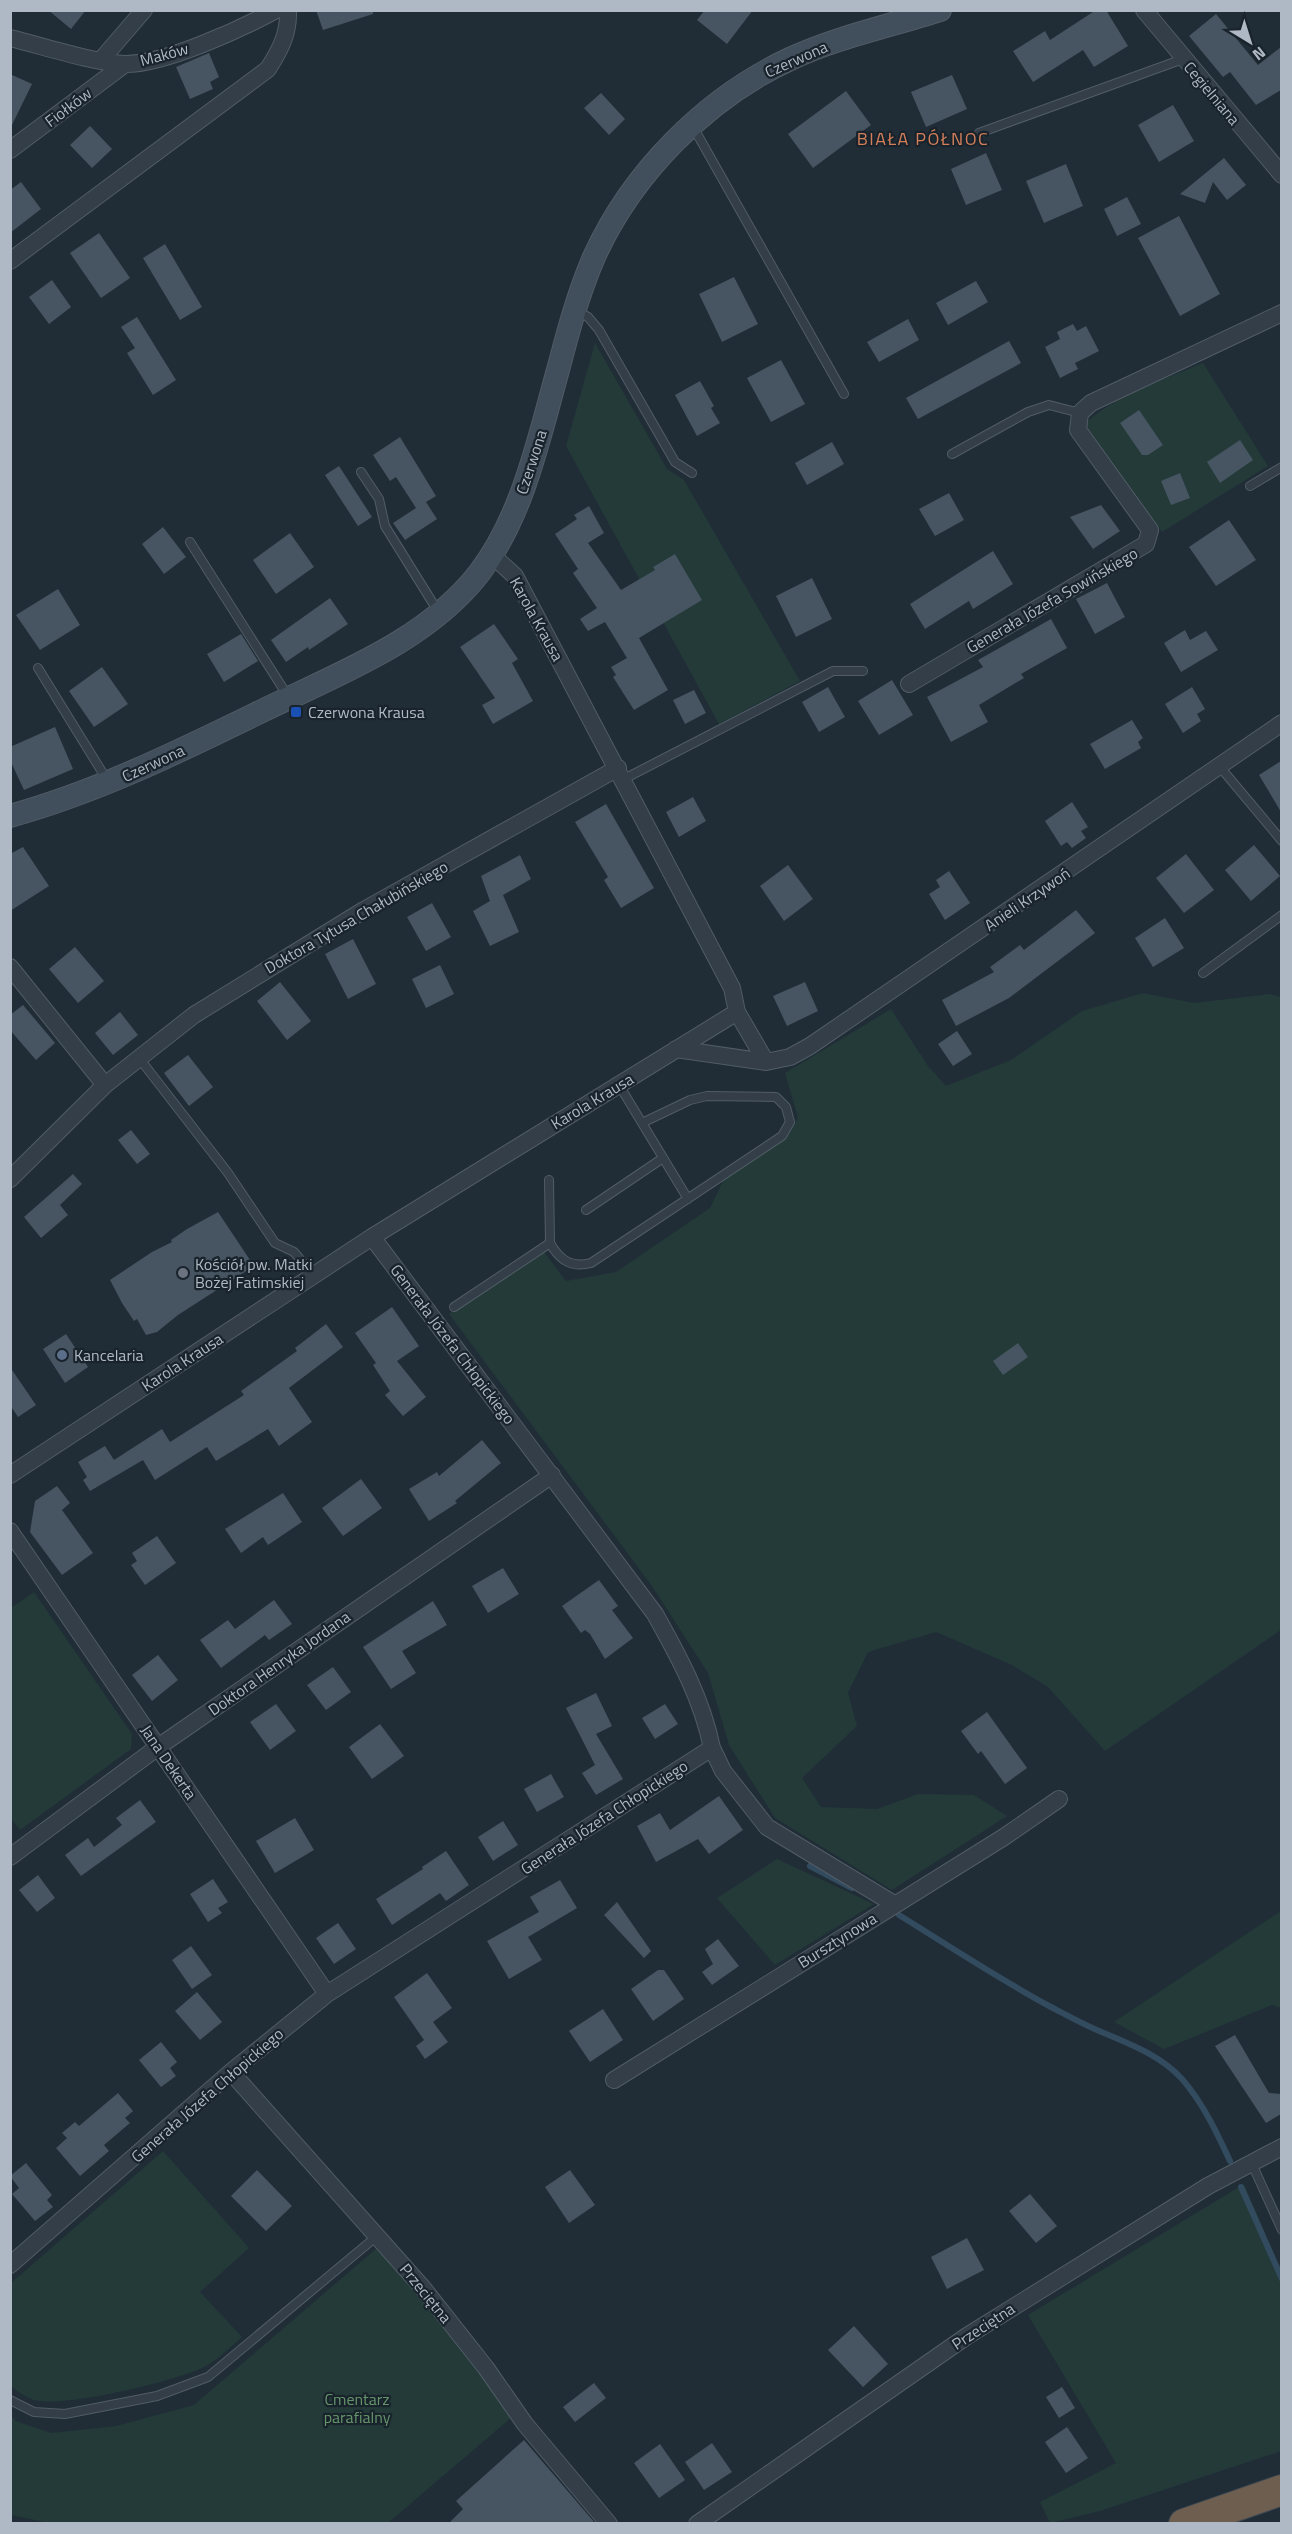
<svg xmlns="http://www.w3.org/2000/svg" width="1292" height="2534" viewBox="0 0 1292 2534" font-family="'Titillium Web',sans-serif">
  <rect width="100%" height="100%" fill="#202d37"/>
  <!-- green -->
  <path fill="#233a39" d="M595,343L667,469L684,480L800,681L719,724L566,446Z
    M1203,363L1268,466L1162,532L1084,425C1109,398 1168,378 1203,363Z
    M1143,993L1194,1003L1270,994L1281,997V1630L1105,1751L1048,1687L1012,1665L936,1632L868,1652L848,1693L857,1726L802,1778L821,1807L877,1809L918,1794L974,1795L1007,1816L892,1890L775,1818L729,1745L708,1673L652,1586L449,1314L544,1252L566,1281L616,1272L710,1208L725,1177L784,1139L798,1118L785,1073L891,1009L928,1066L946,1086L1011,1060L1082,1011Z
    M34,1592L132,1734L131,1749L20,1830L10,1817L11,1608Z
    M777,1859L874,1904L775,1965L717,1898Z
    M1281,1911V2008L1272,2005L1164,2049L1114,2022Z
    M163,2151L249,2248L200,2292L242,2337C230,2347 216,2362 202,2368C171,2382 65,2408 34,2400C26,2397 16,2391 10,2385L11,2283Z
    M1244,2184L1281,2270V2451L1100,2511L1050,2523L1040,2502L1116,2463L1028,2315Z
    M377,2248L452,2334L512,2417L388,2523L54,2524L11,2515L10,2415L16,2421L51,2433L116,2426L194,2405Z"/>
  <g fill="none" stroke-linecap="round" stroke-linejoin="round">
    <!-- stream -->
    <path stroke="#334b5f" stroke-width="6" d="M810,1866L852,1888
      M899,1915C949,1946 999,1979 1051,2007C1068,2016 1086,2026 1104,2033C1132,2045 1161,2056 1182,2079C1203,2103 1217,2133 1230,2161
      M1241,2187L1282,2279"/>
  </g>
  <!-- building -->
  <path fill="#465561" d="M48,10H86L71,29Z
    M316,10H373V14L323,30Z
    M705,10H753L727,44L697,20Z
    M1096,10H1106L1128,46L1094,67L1083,50L1033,82L1013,51L1045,31L1050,40Z
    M1216,14L1258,65L1281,47V90L1256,105L1230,72L1223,77L1189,36Z
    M209,53L219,77L210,82L213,89L190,99L176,67Z
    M10,74L32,84L10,129Z
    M952,75L967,109L926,127L911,92Z
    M846,91L871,125L813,168L788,134Z
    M601,93L625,119L609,135L584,108Z
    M1173,105L1194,141L1159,162L1138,125Z
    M90,126L112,149L92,168L70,145Z
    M986,153L1002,190L966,205L951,169Z
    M1224,158L1246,185L1227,200L1213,182L1205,203L1180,194Z
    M1066,164L1083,206L1044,223L1026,181Z
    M21,182L41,209L10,233V190Z
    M1127,197L1141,224L1117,236L1104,209Z
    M1179,216L1220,294L1180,316L1138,238Z
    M99,233L130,278L101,298L70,253Z
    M165,244L202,307L180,320L143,258Z
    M734,277L758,324L722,342L699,294Z
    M52,280L71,307L49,324L29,297Z
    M976,281L988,302L948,325L936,303Z
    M137,317L176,380L153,395L127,353L135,348L121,327Z
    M908,319L919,340L879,362L867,342Z
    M1073,324L1077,331L1086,326L1099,351L1075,363L1078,369L1060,378L1045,347L1060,339L1057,332Z
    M1009,341L1021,363L918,419L906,398Z
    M781,360L805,404L771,422L747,378Z
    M700,381L714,406L711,408L720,423L697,436L675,395Z
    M1139,410L1163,445L1148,455H1142L1120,423Z
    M400,437L436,496L426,502L437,519L405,540L393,523L416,508L396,477L390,481L373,455Z
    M1240,440L1253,460L1220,483L1207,462Z
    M832,442L844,464L807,485L795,463Z
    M339,466L372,517L358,526L325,475Z
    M1180,473L1190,498L1171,505L1161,481Z
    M949,493L964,520L935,536L919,509Z
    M1101,505L1120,531L1093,549L1070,517Z
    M589,506L604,533L588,543L621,590L655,570L653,567L675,554L702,600L639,638L668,690L634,710L613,677L616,675L611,667L627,658L605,622L588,631L580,619L597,608L573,573L578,569L555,534L577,519L574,515Z
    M1229,520L1256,560L1216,586L1189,547Z
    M163,527L186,557L164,574L142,544Z
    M290,533L314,567L276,594L253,560Z
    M993,551L1013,584L973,609L969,601L925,629L910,604Z
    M812,578L832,619L796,637L776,596Z
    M1107,583L1125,617L1095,634L1076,599Z
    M58,589L80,625L40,650L16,615Z
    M330,598L348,624L309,650L308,647L286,662L271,640Z
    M1051,619L1067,648L1021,674L1024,678L979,705L988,722L951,742L927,697L983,667L978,660Z
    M494,624L518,659L512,663L533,701L493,724L482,705L495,698L460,647Z
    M1185,630L1190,640L1206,631L1218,650L1181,672L1164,643Z
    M241,634L258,661L224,682L207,654Z
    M102,667L128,704L94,727L69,691Z
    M892,680L913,715L879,735L858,701Z
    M828,687L845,717L819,732L802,702Z
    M1192,687L1205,709L1197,714L1201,721L1183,733L1165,704Z
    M694,690L706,713L685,724L673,700Z
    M1132,720L1143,738L1138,742L1141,748L1105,769L1090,744Z
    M55,727L73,769L24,790L10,760V747Z
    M1281,761V812L1259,775Z
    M693,797L706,821L679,837L666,812Z
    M1072,802L1088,827L1081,831L1086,838L1072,848L1067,842L1061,846L1045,821Z
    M606,804L654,888L621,908L604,880L608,877L575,822Z
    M1254,845L1280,876L1251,901L1225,870Z
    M23,847L49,886L10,911V854Z
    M1186,854L1214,890L1184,913L1156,878Z
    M520,855L531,879L503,895L519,932L490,946L473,911L490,901L481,876Z
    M788,865L813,899L784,921L760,886Z
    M949,871L970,903L945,920L929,894L940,887L936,880Z
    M432,903L451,937L426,951L407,917Z
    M1076,910L1095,933L1009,998L956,1026L942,1000L994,972L990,967L1020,945L1024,950Z
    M1165,918L1184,948L1153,967L1135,938Z
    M353,939L376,984L348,999L325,954Z
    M75,947L104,981L78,1003L49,969Z
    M440,965L454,994L426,1008L412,979Z
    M280,982L311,1021L287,1040L257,1001Z
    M805,982L818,1011L787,1026L773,996Z
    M23,1005L55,1043L36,1060L10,1030V1015Z
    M120,1012L138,1035L113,1055L95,1033Z
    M957,1031L972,1054L953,1066L938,1044Z
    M188,1055L213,1087L189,1106L164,1073Z
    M131,1130L150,1154L137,1164L118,1140Z
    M73,1174L82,1184L60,1205L68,1215L41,1238L24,1217Z
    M218,1212L254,1266L178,1315L157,1332L146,1335L137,1319L134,1321L122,1303L110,1280L152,1252L172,1242L171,1240L187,1229Z
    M392,1307L419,1346L397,1361L426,1397L403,1416L385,1395L390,1391L373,1365L376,1363L355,1333Z
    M326,1324L343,1347L289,1388L312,1422L279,1446L268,1429L216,1461L207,1447L155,1480L143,1460L90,1491L83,1480L87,1477L78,1462L105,1446L114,1460L162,1429L170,1442L244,1395L241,1391L297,1351L295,1348Z
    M66,1334L88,1367L65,1383L43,1349Z
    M1018,1343L1028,1357L1003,1375L993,1361Z
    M10,1367L36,1405L18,1417L10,1405Z
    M482,1440L501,1463L455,1501L457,1503L429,1521L409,1489L437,1472L439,1476Z
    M361,1479L382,1508L343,1536L322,1508Z
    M57,1486L70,1503L62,1510L93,1553L62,1575L30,1532L35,1501Z
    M283,1493L302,1522L268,1545L263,1537L241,1553L225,1529Z
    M157,1536L176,1563L145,1585L131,1565L137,1561L132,1553Z
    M503,1568L519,1594L488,1613L472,1586Z
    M599,1580L618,1606L612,1610L633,1638L605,1659L590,1634L585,1630L581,1633L562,1606Z
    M274,1600L292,1624L269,1640L265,1635L221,1668L200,1640L228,1620L235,1629Z
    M433,1601L447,1625L402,1651L416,1673L391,1689L363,1647Z
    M158,1655L178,1680L152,1701L132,1675Z
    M333,1667L351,1692L326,1710L307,1685Z
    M596,1693L612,1726L596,1734L623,1779L596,1795L582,1773L595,1765L566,1708Z
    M276,1704L296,1731L270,1750L250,1722Z
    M665,1704L678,1724L655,1739L642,1718Z
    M987,1712L1027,1768L1005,1784L981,1751L978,1754L961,1731Z
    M380,1724L404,1756L372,1779L349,1747Z
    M551,1774L564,1797L537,1812L524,1789Z
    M719,1796L743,1830L709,1854L698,1839L656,1862L637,1826L660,1813L670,1830Z
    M140,1800L156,1822L81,1876L65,1855L88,1838L94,1847L122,1825L116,1818Z
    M295,1818L314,1850L275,1873L256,1841Z
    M503,1821L518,1845L493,1861L478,1837Z
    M446,1851L469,1885L446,1901L440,1893L392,1925L376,1899L423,1869L422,1867Z
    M38,1875L55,1898L37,1912L19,1890Z
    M213,1879L228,1902L218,1908L222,1913L208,1922L190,1894Z
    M560,1880L577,1908L528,1937L542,1960L509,1979L487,1941L539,1912L530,1897Z
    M617,1902L651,1951L644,1958L604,1915Z
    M338,1923L356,1949L334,1964L316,1938Z
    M718,1939L739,1966L712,1985L702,1972L713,1964L705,1949Z
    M191,1946L212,1975L192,1989L172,1960Z
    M658,1970H664L684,1999L653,2021L631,1989Z
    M427,1973L452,2008L433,2022L448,2042L425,2059L416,2046L424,2040L394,1997Z
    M197,1992L222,2022L200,2040L175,2011Z
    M603,2009L623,2040L590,2062L569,2031Z
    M1235,2035L1269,2093L1281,2094V2114L1266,2123L1215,2046Z
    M161,2042L177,2062L170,2068L176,2076L161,2087L139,2060Z
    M118,2093L133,2111L125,2118L130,2123L104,2145L109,2151L80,2176L56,2148L67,2138L62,2133L75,2122L79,2126Z
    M26,2163L52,2195L47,2200L53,2207L35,2221L12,2194L19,2188L10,2176Z
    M257,2170L292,2206L266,2231L231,2196Z
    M570,2170L595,2205L569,2223L545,2187Z
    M1030,2194L1057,2226L1036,2243L1009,2211Z
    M967,2238L984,2270L947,2289L931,2257Z
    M854,2326L888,2364L863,2387L828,2350Z
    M594,2383L606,2398L575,2422L563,2407Z
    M1062,2387L1075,2408L1059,2418L1046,2397Z
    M1067,2427L1088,2458L1066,2473L1045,2442Z
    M524,2440L595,2523H449L463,2509L456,2501Z
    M712,2443L732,2472L704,2490L685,2462Z
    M660,2444L685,2480L659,2498L634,2463Z"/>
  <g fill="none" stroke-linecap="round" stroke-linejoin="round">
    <defs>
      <path id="lane" d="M692,125L844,394
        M979,133L1183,59
        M575,310L588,317L599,330L675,462L692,473
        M952,454L1028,412L1049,405L1080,413
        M361,472L379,499L385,526L439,613
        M1250,486L1282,467
        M190,542L289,698
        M38,668L107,780
        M1220,767L1282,841
        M624,779L833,671H863
        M1203,973L1282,915
        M139,1058L228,1173L275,1243L294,1252L313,1275
        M619,1085L688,1199
        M549,1180L550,1243C560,1261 572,1268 591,1263L782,1136L790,1122L786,1107L776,1097L707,1096L690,1100L642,1123
        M586,1210L663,1158
        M454,1307L550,1243
        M1252,2164L1282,2230
        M10,2400L34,2412L65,2414L157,2396L208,2377L377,2236"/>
      <path id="street" d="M1144,10L1282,175
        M10,38C43,46 91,62 124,64C163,65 241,29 276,10
        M101,60L144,10
        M10,150L125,64
        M10,261L268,69C280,50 289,34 288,10
        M909,684L1146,544L1150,530L1078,430L1080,413L1091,403L1282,313
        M10,967L105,1085
        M737,1012L766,1062
        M676,1049L766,1062L790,1057L810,1046L1282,723
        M10,1179L105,1085L194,1015L364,910L618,768
        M10,1475L372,1237L737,1012L732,988L515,576L492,555
        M10,1531L327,1994
        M712,1748L723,1771L767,1827L894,1904
        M10,1857L158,1747L552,1475
        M231,2072L423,2288L486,2368L525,2424L609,2524
        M614,2080L1004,1837L1059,1799
        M10,2265L231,2072L327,1994L712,1748C702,1699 679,1657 655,1614L372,1237
        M697,2524L967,2336L1208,2186L1282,2147"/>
      <path id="secondary" d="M10,816C100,791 182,750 266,709C340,673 428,640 480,572C523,515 539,438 558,370C568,332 578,294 594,257C632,173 706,98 790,59C837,37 890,26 940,10"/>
      <path id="highway" d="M1184,2524L1282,2490"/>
    </defs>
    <!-- lane casing -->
    <use href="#lane" stroke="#515c66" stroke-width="10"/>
    <!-- street casing -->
    <use href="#street" stroke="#515c66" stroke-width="18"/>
    <!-- secondary casing -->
    <use href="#secondary" stroke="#515c66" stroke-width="24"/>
    <!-- highway casing -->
    <use href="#highway" stroke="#3e4952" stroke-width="32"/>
    <!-- lane -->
    <use href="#lane" stroke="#333e48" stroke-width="8"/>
    <!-- street -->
    <use href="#street" stroke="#333e48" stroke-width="16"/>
    <!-- secondary -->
    <use href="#secondary" stroke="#414e5b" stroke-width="22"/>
    <!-- highway -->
    <use href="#highway" stroke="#6e5e50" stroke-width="30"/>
  </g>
  <!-- markers -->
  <rect fill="#1a4fb4" stroke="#19232c" stroke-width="2" x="290" y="706" width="12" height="12" rx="3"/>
  <circle fill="#6b7280" stroke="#19232c" stroke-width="2" cx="183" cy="1273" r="6"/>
  <circle fill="#5c6f8a" stroke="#19232c" stroke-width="2" cx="62" cy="1355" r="6"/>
  <g text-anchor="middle" stroke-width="4.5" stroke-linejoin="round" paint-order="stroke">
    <!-- street labels -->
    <g font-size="16" fill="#aeb9c5" stroke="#19232c">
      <text transform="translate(164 54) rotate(-15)" y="6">Maków</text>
      <text transform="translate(796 59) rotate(-24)" y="6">Czerwona</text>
      <text transform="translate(1212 93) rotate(50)" y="6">Cegielniana</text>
      <text transform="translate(68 107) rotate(-37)" y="6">Fiołków</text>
      <text transform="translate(531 462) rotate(-72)" y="6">Czerwona</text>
      <text transform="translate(1052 600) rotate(-30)" y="6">Generała Józefa Sowińskiego</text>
      <text transform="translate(537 619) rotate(61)" y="6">Karola Krausa</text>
      <text transform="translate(153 763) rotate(-25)" y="6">Czerwona</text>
      <text transform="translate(1027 899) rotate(-34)" y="6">Anieli Krzywoń</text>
      <text transform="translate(356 917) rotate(-30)" y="6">Doktora Tytusa Chałubińskiego</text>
      <text transform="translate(592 1101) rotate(-31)" y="6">Karola Krausa</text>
      <text transform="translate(453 1344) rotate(53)" y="6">Generała Józefa Chłopickiego</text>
      <text transform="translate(182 1362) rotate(-33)" y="6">Karola Krausa</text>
      <text transform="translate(279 1663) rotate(-35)" y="6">Doktora Henryka Jordana</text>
      <text transform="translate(169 1762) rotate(56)" y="6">Jana Dekerta</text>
      <text transform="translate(604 1817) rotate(-33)" y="6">Generała Józefa Chłopickiego</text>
      <text transform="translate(837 1940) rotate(-32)" y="6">Bursztynowa</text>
      <text transform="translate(207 2095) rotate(-41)" y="6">Generała Józefa Chłopickiego</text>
      <text transform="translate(426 2293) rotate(51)" y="6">Przeciętna</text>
      <text transform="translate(983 2326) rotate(-33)" y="6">Przeciętna</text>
    </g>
    <!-- poi labels -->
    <g font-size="16" fill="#aeb9c5" stroke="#19232c" text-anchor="start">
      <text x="308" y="718">Czerwona Krausa</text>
      <text x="195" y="1270">Kościół pw. Matki<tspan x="195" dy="18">Bożej Fatimskiej</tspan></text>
      <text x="74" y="1361">Kancelaria</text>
    </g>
    <!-- park labels -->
    <g font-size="16" fill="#65956a" stroke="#19232c">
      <text x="357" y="2405">Cmentarz<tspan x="357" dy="18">parafialny</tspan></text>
    </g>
    <!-- neighbourhood labels -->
    <g font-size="18" letter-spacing="1.5" fill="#d37f5a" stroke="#19232c">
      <text x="923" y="145">BIAŁA PÓŁNOC</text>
    </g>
  </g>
  <!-- border -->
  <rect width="1292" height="2534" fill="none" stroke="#aeb9c5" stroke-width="24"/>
  <!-- north arrow -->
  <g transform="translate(1250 42) rotate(142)" stroke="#19232c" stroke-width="4.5" paint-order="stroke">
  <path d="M0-4.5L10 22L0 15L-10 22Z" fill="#aeb9c5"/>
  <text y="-9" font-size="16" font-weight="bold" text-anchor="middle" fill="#aeb9c5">N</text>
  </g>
</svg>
